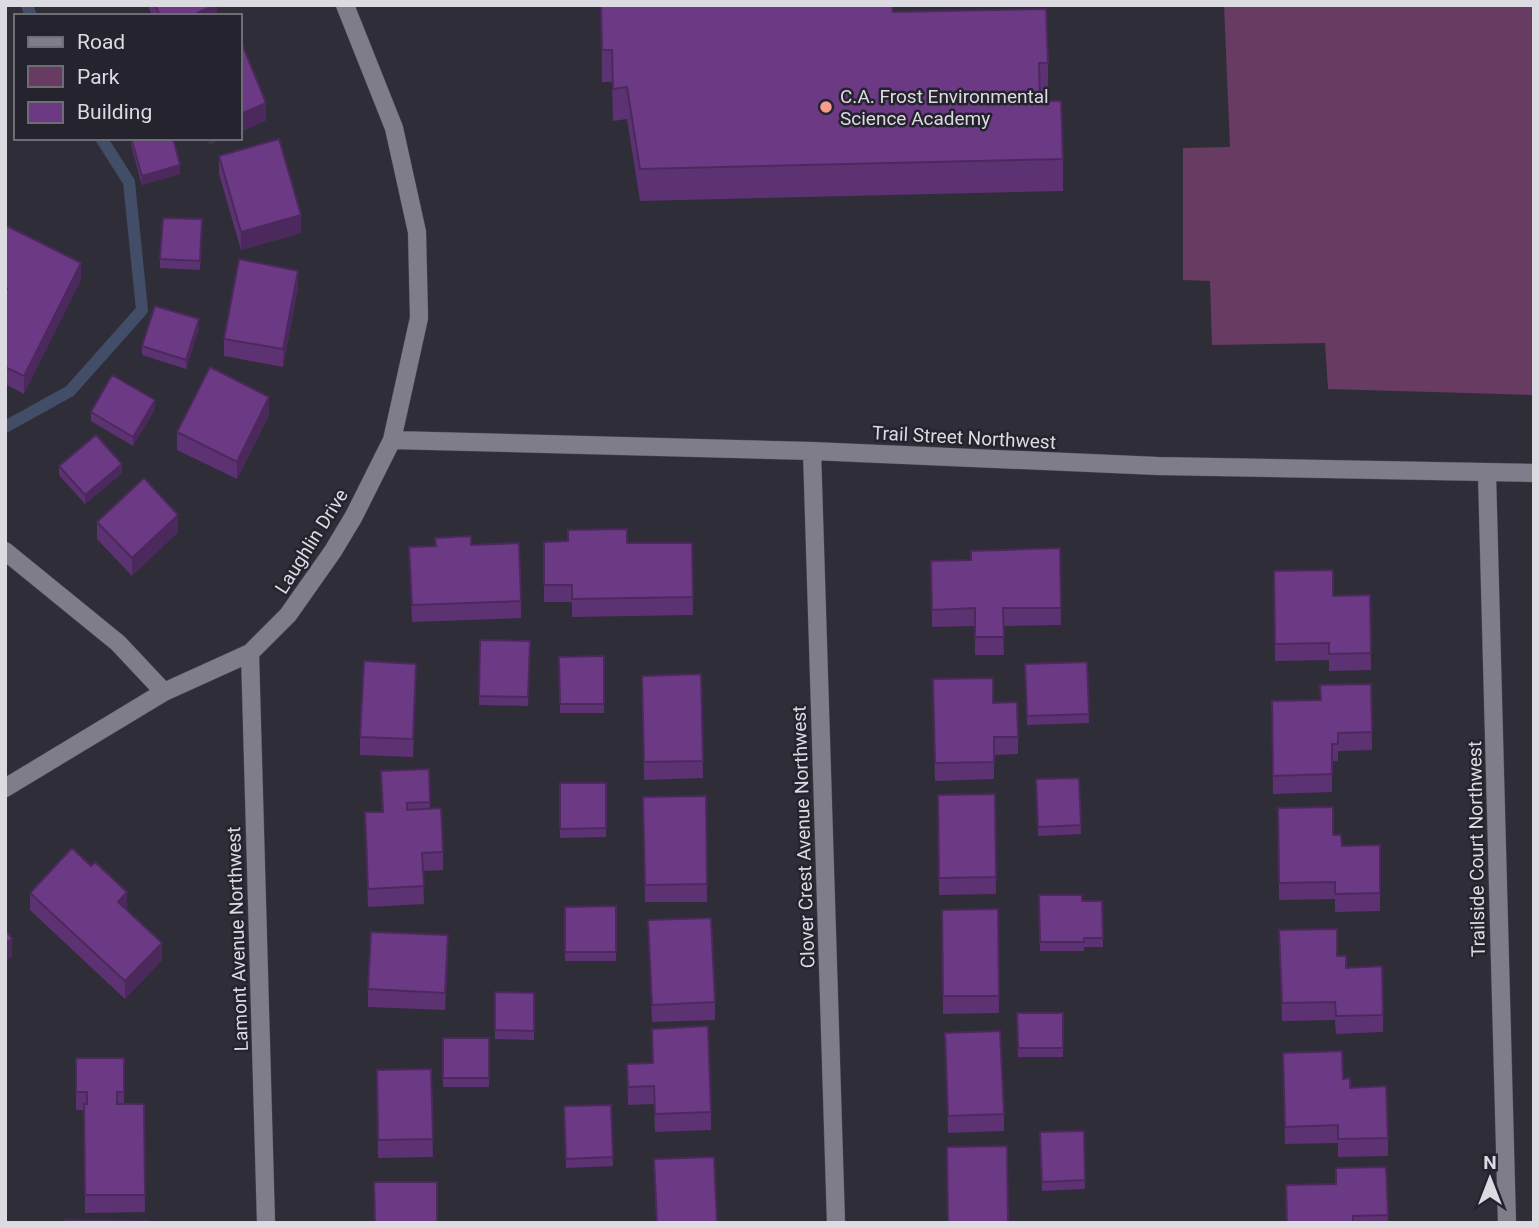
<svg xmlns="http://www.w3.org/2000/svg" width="1539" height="1228" viewBox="0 0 1539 1228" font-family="Roboto,sans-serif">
  <rect width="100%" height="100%" fill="#2f2d38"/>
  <!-- green -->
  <path fill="#683b62" d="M1224,5H1534V395L1328,389L1325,343L1212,345L1210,281L1183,280V148L1230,147Z"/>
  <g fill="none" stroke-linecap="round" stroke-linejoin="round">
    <!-- stream -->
    <path stroke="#424e68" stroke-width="12" d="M27,5L31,16
      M5,427L70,391L142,310L129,182L101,138"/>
    <defs>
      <path id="street" d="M392,440L812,451L1158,466L1534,473
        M812,451L836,1223
        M1487,474L1507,1223
        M5,551L118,643L164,692
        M250,653L266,1223
        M5,788L164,692L250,653L288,615L333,551L354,516L392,440L419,318L417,232L394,128L345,5"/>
    </defs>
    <!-- street casing -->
    <use href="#street" stroke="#4a4852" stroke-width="19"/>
    <!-- street -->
    <use href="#street" stroke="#807d8a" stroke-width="18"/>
  </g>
  <!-- wall -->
  <path fill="#5d3272" d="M148,5H217V16H152Z
    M601,5L893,12L1048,63V94H1040V101L1063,159V191L640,201L627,119L613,121L612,82H602Z
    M131,138H173L180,174L142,185L131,145Z
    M219,156L301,233L241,250L219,174Z
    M202,219L200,270L160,268V259Z
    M5,225L81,280L24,394L5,384Z
    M298,288L283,367L224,356V339Z
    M199,328L186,369L142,355V346Z
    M155,409L133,446L91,421V412Z
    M269,415L237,479L177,450V432Z
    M59,466L122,473L85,504L59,475Z
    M97,522L178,532L132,576L97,539Z
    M544,542L627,543H692L693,615L572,617V602H544Z
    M471,545L521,601V618L412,622L409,547Z
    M1060,548L1061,625L1003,626L1004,655H975V626L932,627L931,561L971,560Z
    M1274,571L1333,596L1370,595L1371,670L1329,671V660L1275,661Z
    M480,640L530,641L528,706L479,705Z
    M604,656V713H560L559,657Z
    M1087,662L1089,723L1027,725L1025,664Z
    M701,674L703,778L644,780L642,676Z
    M416,682L413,757L360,755V737Z
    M1371,684L1372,750L1338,751V761H1332V792L1273,794L1272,701L1320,700Z
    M933,697L993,703L1018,737V754L994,755V779L935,781Z
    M429,769L430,809L443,852V870L423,871L424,904L368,907L365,812H382L381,771Z
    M1079,778L1081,834L1038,836L1036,779Z
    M560,783H606V837L560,838Z
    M995,794L996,894L939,895L938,795Z
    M706,796L707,902H645L643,797Z
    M1278,808L1333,835L1342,846L1380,845V911L1335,912V899L1279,900Z
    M30,893L127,909L162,960L125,999L30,910Z
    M1039,895L1082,901H1102L1103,947H1084V951H1040Z
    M616,906V961H565V907Z
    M998,909L999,1013L943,1014L942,910Z
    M648,920L715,1002V1020L652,1022Z
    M1279,930L1337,956L1383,1015V1032L1336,1034L1335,1020L1282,1021Z
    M448,953L445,1010L368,1007V989Z
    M495,992L534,993V1040L495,1039Z
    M1017,1013H1063V1057H1018Z
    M652,1029L711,1112V1130L655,1132L654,1104L628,1105L627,1064L653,1063Z
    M945,1033L1004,1114V1131L948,1133Z
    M443,1038H489V1087H443Z
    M76,1058H124V1104H144L145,1212L85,1213L84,1110H76Z
    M431,1069L433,1157L378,1158L377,1070Z
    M1283,1070L1343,1079L1388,1138V1156L1338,1157V1143L1285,1144Z
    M611,1105L613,1166L566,1168L564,1106Z
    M1084,1131L1085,1189L1042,1191L1040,1132Z
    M1386,1167L1388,1223H1287L1336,1184Z"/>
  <!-- shaded-wall -->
  <path fill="#4c295d" d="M215,5H217V16H191Z
    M266,103V121L240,132V114Z
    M209,138H224L209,145Z
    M180,165V174L142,185V176Z
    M301,215V233L241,250V232Z
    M81,263V280L24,394V376Z
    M298,271V288L283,367V349Z
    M199,319V328L186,369V360Z
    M269,397V415L237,479V462Z
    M155,400V409L133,446V437Z
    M122,464V473L85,504V495Z
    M178,515V532L132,576V558Z
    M416,664V682L413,757V739Z
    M127,892V909L118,919V902Z
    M448,935V953L445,1010V993Z
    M12,939V957L5,961V943Z
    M162,943V960L125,999V981Z"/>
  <!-- building -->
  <path fill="#6c3a85" stroke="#4c295d" stroke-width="2" d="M155,5H215L191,16H160Z
    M601,5H892L893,12L1046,9L1048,63H1039L1040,101H1061L1063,159L640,169L627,87L613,89L612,50H602Z
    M240,39L266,103L240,114Z
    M131,138H173L180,165L142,176Z
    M279,139L301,215L241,232L219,156Z
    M163,218L202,219L200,261L160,259Z
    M5,225L81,263L24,376L5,367V292L7,289H5Z
    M239,259L298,271L283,349L224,339Z
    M155,306L199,319L186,360L142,346Z
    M210,367L269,397L237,462L177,432Z
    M112,375L155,400L133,437L91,412Z
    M96,435L122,464L85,495L59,466Z
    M144,478L178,515L132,558L97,522Z
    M627,529V543H692L693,597L572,599V585H544V542L568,541V530Z
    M471,536V545L519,543L521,601L412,605L409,547L436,546L435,538Z
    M1060,548L1061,608H1003L1004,637H975V608L932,610L931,561L971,560V551Z
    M1333,570V596L1370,595L1371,653L1329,654V643L1275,644L1274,571Z
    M480,640L530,641L528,697L479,696Z
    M604,656V704H560L559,657Z
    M364,661L416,664L413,739L360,737Z
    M1087,662L1089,714L1027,716L1025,664Z
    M701,674L703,761L644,762L642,676Z
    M993,678V703L1017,702L1018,737H994V762L935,763L933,679Z
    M1371,684L1372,732L1338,733V744H1332V774L1273,776L1272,701L1321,700L1320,685Z
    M429,769L430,802L407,803V810L441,808L443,852L422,853L424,886L368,889L365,812H383L381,771Z
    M1079,778L1081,825L1038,827L1036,779Z
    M560,783H606V828L560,829Z
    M995,794L996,877L939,878L938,795Z
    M706,796L707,884L645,885L643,797Z
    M1333,807V835H1341L1342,846L1380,845V893L1335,894V882L1279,883L1278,808Z
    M72,848L91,866L95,862L127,892L118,902L162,943L125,981L30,893Z
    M1039,895H1082V901H1102L1103,938H1084V942H1040Z
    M616,906V952H565V907Z
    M998,909L999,996H943L942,910Z
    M711,918L715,1002L652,1005L648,920Z
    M5,929L12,939L5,943Z
    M1337,929V956H1346V968L1382,966L1383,1015L1336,1016L1335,1002L1282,1003L1279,930Z
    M371,932L448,935L445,993L368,989Z
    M495,992L534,993V1031L495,1030Z
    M1017,1013H1063V1048H1018Z
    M708,1026L711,1112L655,1114L654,1086L628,1087L627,1064L653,1063L652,1029Z
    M1000,1031L1004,1114L948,1116L945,1033Z
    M443,1038H489V1078H443Z
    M1342,1051L1343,1079L1350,1078V1088L1386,1086L1388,1138L1338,1139V1125L1285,1127L1283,1053Z
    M76,1058H124V1092H117V1104H144L145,1195H85L84,1104H87V1092H76Z
    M431,1069L433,1139L378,1140L377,1070Z
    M611,1105L613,1157L566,1159L564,1106Z
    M1084,1131L1085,1180L1042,1182L1040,1132Z
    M1007,1146L1008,1223H948L947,1147Z
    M714,1157L717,1223H657L654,1159Z
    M1386,1167L1388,1215L1353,1216V1223H1287L1286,1185L1336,1184V1168Z
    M374,1182H437V1223H375Z
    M65,1220L147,1221V1223H65Z"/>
  <!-- markers -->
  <circle fill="#f59d8f" stroke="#25232e" stroke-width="2.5" cx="826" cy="107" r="7"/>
  <g text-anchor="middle" stroke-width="5" stroke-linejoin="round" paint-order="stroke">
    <!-- poi labels -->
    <g font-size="19" fill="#dcdbe2" stroke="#25232e" text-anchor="start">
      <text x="840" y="103">C.A. Frost Environmental<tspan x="840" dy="22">Science Academy</tspan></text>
    </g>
    <!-- street labels -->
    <g font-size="19" fill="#dcdbe2" stroke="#25232e">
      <text transform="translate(964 437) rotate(3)" y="7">Trail Street Northwest</text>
      <text transform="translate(311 541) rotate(-58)" y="7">Laughlin Drive</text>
      <text transform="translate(803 837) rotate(-92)" y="7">Clover Crest Avenue Northwest</text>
      <text transform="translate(1476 849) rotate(-91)" y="7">Trailside Court Northwest</text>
      <text transform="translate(237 939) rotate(-92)" y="7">Lamont Avenue Northwest</text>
    </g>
  </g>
  <!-- border -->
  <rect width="1539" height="1228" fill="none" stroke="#dcdbe2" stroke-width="14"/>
  <!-- legend -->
  <rect x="14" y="14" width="228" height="126" fill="#25232e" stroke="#6e6d76" stroke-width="2"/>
  <rect x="28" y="37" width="35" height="10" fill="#807d8a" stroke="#6e6d76" stroke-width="2"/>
  <text x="77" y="49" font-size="21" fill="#dcdbe2">Road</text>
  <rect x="28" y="66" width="35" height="21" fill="#683b62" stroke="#6e6d76" stroke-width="2"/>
  <text x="77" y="84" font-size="21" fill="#dcdbe2">Park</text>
  <rect x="28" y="102" width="35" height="21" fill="#6c3a85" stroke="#6e6d76" stroke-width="2"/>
  <text x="77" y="119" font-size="21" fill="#dcdbe2">Building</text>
  <!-- north arrow -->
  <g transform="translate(1490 1179)" stroke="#25232e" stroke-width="5" paint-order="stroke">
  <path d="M0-5L12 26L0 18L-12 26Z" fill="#dcdbe2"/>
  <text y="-10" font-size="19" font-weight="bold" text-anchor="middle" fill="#dcdbe2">N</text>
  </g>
</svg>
